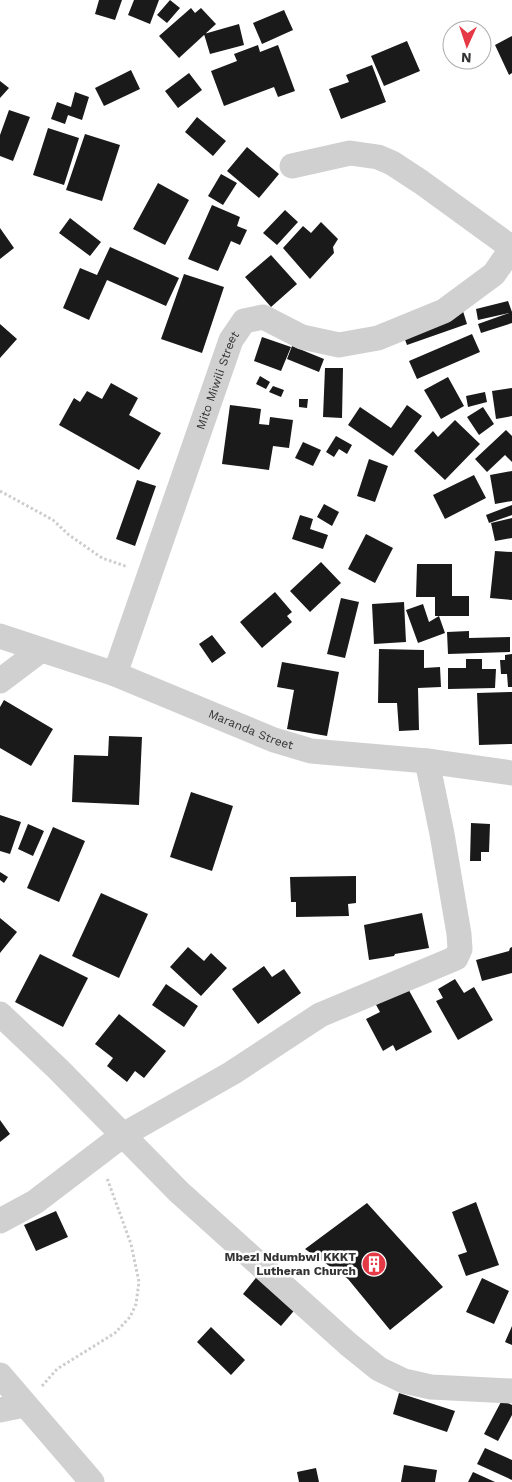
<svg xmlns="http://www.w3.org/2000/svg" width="512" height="1482" viewBox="0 0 512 1482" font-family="'Work Sans',sans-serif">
  <rect width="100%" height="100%" fill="#fff"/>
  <!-- building -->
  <path fill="#1a1a1a" d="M99,0H122L115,20L95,14Z
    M134,0H159L150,24L128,15Z
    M170,0L180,8L167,23L157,15Z
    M191,8L195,13L201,8L216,24L179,58L159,36Z
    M284,10L293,30L262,44L253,23Z
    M239,24L244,45L210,54L204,34Z
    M512,36V73L509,75L495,45Z
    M407,41L420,71L384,86L371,56Z
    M258,45L260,52L278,45L295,91L278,97L274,87L224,106L211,71L237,61L234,54Z
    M372,65L386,102L341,119L329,89L349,82L346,75Z
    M131,70L140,89L104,106L95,88Z
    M189,73L202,90L178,108L165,91Z
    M0,81L9,88L0,98Z
    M75,92L89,97L82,120L68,115L65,124L51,119L57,102L71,107Z
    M9,110L30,117L13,161L0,156V135Z
    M197,117L226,141L213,156L185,132Z
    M48,128L79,138L64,185L33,175Z
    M85,134L120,145L102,201L66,190Z
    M247,147L279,174L259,198L227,171Z
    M221,174L237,183L223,205L208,196Z
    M158,183L189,200L165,245L133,229Z
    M212,205L240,217L237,226L247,230L240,245L231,241L218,271L188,259Z
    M285,210L298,222L277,245L263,233Z
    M70,218L101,242L90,256L59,233Z
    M321,222L338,239L333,247L334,253L310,279L283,248L303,226L311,233Z
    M0,228L14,248L0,259Z
    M110,247L179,278L166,306L107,280L89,320L63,308L80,268L97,275Z
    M271,255L297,284L271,307L245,277Z
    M184,274L224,287L202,353L161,339Z
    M508,301L512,312V323L481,333L478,324L509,313L478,320L476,309Z
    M462,308L467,324L407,345L401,329Z
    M0,324L17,339L0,358Z
    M472,334L480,352L417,379L409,361Z
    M262,337L291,347L281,371L254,361Z
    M292,346L324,359L319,372L287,359Z
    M325,368H343L342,418L323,417Z
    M260,376L270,382L266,389L256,384Z
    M448,377L464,406L441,419L424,390Z
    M111,383L138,398L129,415L161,433L139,470L59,425L74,398L80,402L87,391L102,399Z
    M273,386L284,390L281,397L269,392Z
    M512,388V416L496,419L492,391Z
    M485,392L487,402L468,407L466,396Z
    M299,399H308L307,408L299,407Z
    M230,405L261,409L259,424L269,425L270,417L293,420L289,448L273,446L269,470L222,464Z
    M407,405L422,416L393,456L348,425L360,407L391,428Z
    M483,407L494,424L479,435L467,417Z
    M455,420L480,444L445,480L414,451L433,431L438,437Z
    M506,430L512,436V462L505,455L487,472L475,459Z
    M336,436L352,445L347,454L339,449L334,457L326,452Z
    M303,442L321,450L313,466L295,458Z
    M369,459L388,466L375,502L357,496Z
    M512,471V501L495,504L490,475Z
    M474,475L486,498L445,519L433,495Z
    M137,480L156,486L135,546L116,539Z
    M324,504L339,512L332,526L317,517Z
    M512,505V515L489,523L486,515Z
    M300,515L313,519L310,529L328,535L323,549L292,539Z
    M512,518V538L495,541L491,523Z
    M366,534L393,548L375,583L348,569Z
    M495,551L512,552V600L490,598Z
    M321,562L341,583L310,612L290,591Z
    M417,564H452V596H469V616H435V597H416Z
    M275,592L292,612L287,616L292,622L262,648L240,622Z
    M341,598L359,602L345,658L327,654Z
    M404,602L406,642L374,644L372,604Z
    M423,604L429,622L439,616L445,633L418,643L406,610Z
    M469,631V638L510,637V652L448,654L447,632Z
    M212,635L226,653L212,663L199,644Z
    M379,649L424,650V668L440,667L441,687L418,688L419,730L399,731L397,703H378Z
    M512,654V687H508L507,674H501L500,660H505V655Z
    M466,659H482V669H496L495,688L448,689V668H466Z
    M282,662L339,672L327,736L287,729L294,690L277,687Z
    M512,692V744L479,745L477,693Z
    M4,700L53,729L31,766L0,748V707Z
    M109,736L142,737L139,805L72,802L74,755L108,756Z
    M191,792L233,806L212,871L170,857Z
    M0,815L21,822L10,854L0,851Z
    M471,823L490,824L489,852H481V861H470Z
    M28,824L44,831L33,856L18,849Z
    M53,827L85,841L59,902L27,888Z
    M0,872L8,877L4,883L0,880Z
    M356,876V903L348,904L349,916L296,917V902H291L290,877Z
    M101,893L148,914L119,978L72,956Z
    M422,913L429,948L395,954L394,956L369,960L364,925Z
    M0,918L17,932L0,953Z
    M188,947L204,961L211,953L227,968L201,996L170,967Z
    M512,947V973L482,981L476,960L509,951L510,948Z
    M40,954L88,978L63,1027L15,1002Z
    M264,966L272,977L284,969L301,993L258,1024L232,989Z
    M455,979L464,993L474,987L493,1020L458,1040L436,1001L443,998L438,989Z
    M166,984L198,1006L184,1027L152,1005Z
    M406,985L432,1032L396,1051L393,1045L383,1051L366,1019L380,1012L375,1003Z
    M119,1014L166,1051L144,1078L135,1071L127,1082L107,1066L113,1058L95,1044Z
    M0,1120L10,1134L0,1142Z
    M476,1202L499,1265L466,1276L458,1255L467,1252L452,1212Z
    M367,1203L443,1287L390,1330L348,1279L305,1249Z
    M56,1211L68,1237L36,1251L24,1225Z
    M259,1274L298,1306L281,1326L243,1294Z
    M482,1278L509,1291L494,1324L466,1312Z
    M512,1326V1345L505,1342Z
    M211,1327L245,1360L231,1375L197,1342Z
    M399,1393L455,1411L447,1432L393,1414Z
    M502,1400L512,1405V1415L498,1441L484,1434Z
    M485,1448L512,1460V1480L477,1464Z
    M404,1465L437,1470L435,1482H401Z
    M316,1468L319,1482H299L297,1472Z
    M473,1472L495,1482H468Z"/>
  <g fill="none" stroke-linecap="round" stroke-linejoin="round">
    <!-- path -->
    <path stroke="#cdcdcd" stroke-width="3" stroke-dasharray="2.5 2.5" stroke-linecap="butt" d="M0,491L53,520L69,535L102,558L128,567
      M42,1386L57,1369L115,1333L130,1317L136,1304L139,1282L131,1244L107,1178"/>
    <!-- minor -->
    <g stroke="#d0d0d0" stroke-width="25">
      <path id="s1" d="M0,636L115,674L274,740L311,751L427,761L512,773"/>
      <path id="s2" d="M115,674L231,340L244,321L263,317L302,337L339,345L378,338L444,311L494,274L512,248L421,182L392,163L378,157L350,153L292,166"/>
      <path d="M0,681L41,650"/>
      <path d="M0,1014L58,1069L179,1192L348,1344L379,1369L404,1381L431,1387L512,1391"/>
      <path d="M0,1221L35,1202L123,1135L232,1073L320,1015L456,958L460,949L459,934L442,834L427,761"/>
      <path d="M0,1375L92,1482"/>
      <path d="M0,1410L24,1405"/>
    </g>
  </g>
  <!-- icons -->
  <defs>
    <symbol id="building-disc" viewBox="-11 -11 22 22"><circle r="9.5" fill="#e63946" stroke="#fff"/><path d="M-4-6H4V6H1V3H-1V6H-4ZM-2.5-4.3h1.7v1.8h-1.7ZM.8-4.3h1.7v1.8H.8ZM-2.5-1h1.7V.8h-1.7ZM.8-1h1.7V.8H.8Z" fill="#fff"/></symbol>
  </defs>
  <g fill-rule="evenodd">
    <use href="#building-disc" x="360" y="1250" width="28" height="28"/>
  </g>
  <g text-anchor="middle" stroke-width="5" stroke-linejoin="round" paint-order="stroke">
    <!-- street labels -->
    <g font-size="12" fill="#333" stroke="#fff">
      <text dy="4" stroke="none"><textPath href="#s2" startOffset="311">Mito Miwili Street</textPath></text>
      <text dy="4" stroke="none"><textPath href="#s1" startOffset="268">Maranda Street</textPath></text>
    </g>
    <!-- poi labels -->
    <g font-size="12" font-weight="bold" fill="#333" stroke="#fff" text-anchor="end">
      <text x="356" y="1261">Mbezi Ndumbwi KKKT<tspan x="356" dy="14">Lutheran Church</tspan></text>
    </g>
  </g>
  <!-- north arrow -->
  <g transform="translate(467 45) rotate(183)"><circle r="24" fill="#ffffff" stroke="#adadad"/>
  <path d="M0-4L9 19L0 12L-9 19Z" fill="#e63946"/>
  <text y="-8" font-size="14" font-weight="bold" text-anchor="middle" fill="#333333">N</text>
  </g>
</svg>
